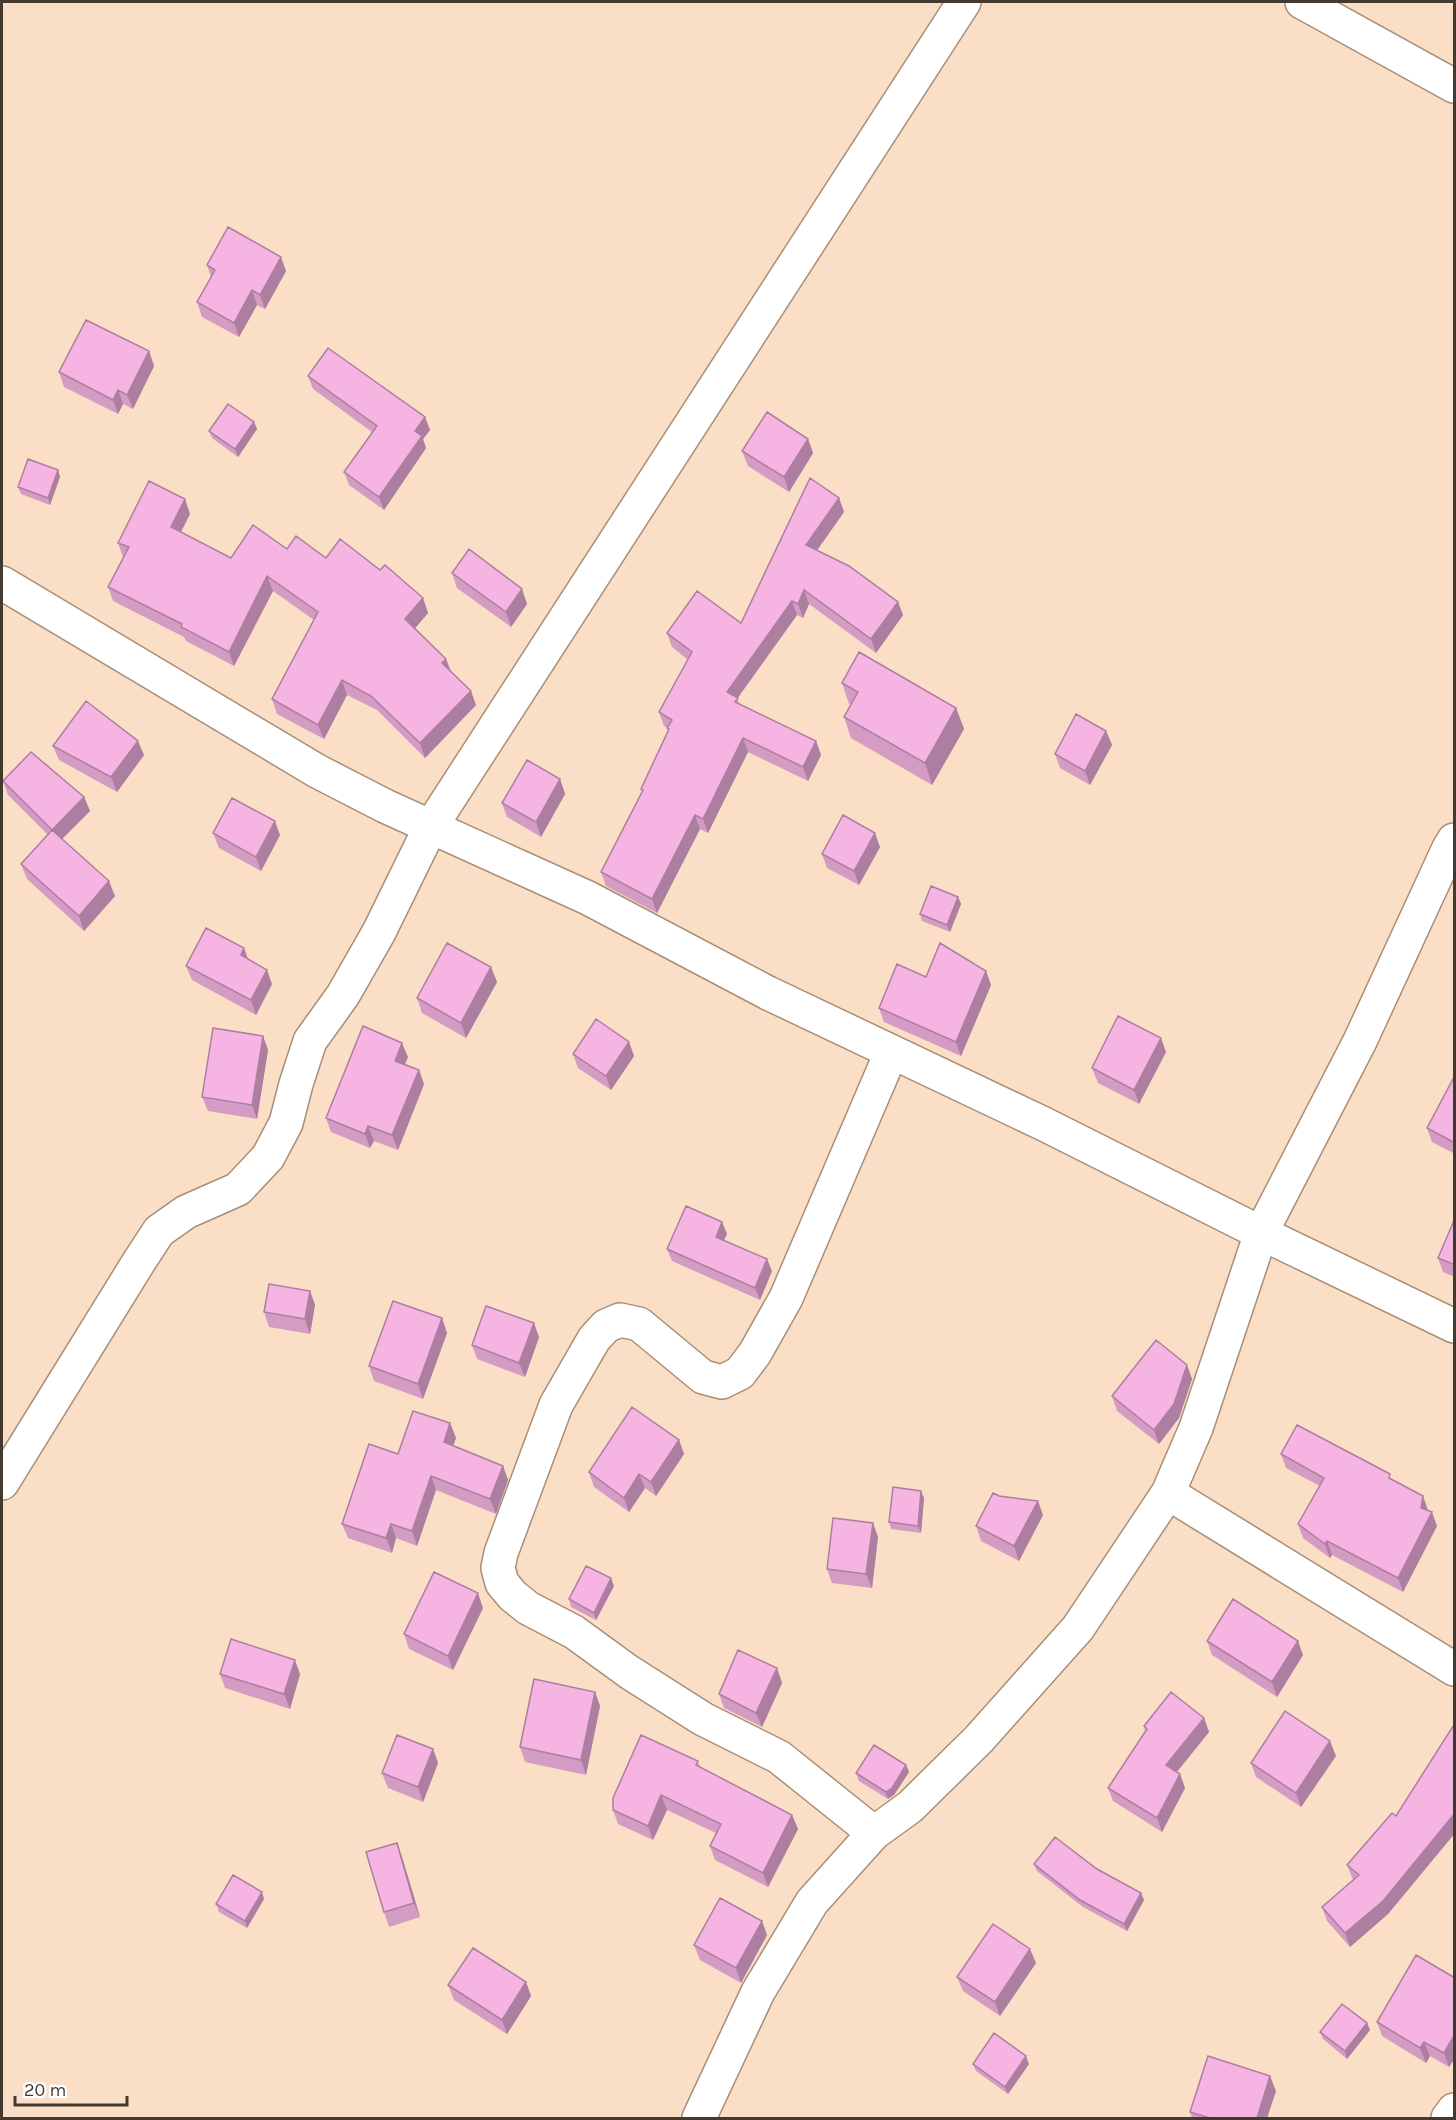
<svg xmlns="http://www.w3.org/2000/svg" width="1456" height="2120" viewBox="0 0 1456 2120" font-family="Karla,sans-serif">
  <rect width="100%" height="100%" fill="#fbdec6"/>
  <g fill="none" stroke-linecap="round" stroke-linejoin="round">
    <defs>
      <path id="street" d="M2,583L317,771L385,806L588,898L768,993L1044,1124L1261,1233L1454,1326
        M2,1483L140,1260L159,1231L186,1212L238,1189L268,1157L286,1123L296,1084L310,1041L343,995L379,932L430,828L964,2
        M1168,1493L1454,1669
        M874,1833L779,1757L703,1719L629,1672L574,1632L528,1608L513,1596L502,1583L498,1568L501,1553L556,1405L594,1339L606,1326L620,1320L639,1324L703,1377L722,1382L740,1373L755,1353L786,1298L891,1053
        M699,2118L758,1992L812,1902L874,1833L910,1807L979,1739L1078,1628L1168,1493L1196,1428L1261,1233L1360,1041L1449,848L1454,840
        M1448,2118L1454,2110"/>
      <path id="secondary" d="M1302,2L1454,86"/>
    </defs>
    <!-- street casing -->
    <use href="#street" stroke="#a98e77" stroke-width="36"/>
    <!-- secondary casing -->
    <use href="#secondary" stroke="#a98e77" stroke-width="36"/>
    <!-- street -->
    <use href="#street" stroke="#fff" stroke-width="33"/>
    <!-- secondary -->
    <use href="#secondary" stroke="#fff" stroke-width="33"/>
  </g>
  <!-- wall -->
  <path fill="#d49bc3" d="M207,265L286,271L265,309L257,305L239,337L202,317L197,302L211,277Z
    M149,351L154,366L133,409L123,404L118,414L64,387L59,372Z
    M308,376L425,417L430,430L423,439L426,448L384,510L349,485L344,472L372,432L313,389Z
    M254,422L257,429L238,457L212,438L209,431Z
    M808,439L813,453L789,492L748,466L742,451Z
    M58,470L60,477L50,505L21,494L18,487Z
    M839,498L844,512L817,550L898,602L903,615L876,653L809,604L803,618L797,615L737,698L740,705L816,741L821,755L808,781L748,752L708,833L700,829L657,913L606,886L601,872L642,792L641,789L668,731V728L664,726L659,712L688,660L672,647L667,633L741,623Z
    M190,514L181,532L231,558L287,549L380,570L423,598L428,613L415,628L446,659L451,671L476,705L425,758L377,710L347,695L324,739L277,714L272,699L314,620L273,591L234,666L186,641L184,637L113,601L108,587L123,557L118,543Z
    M452,573L522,589L527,604L511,627L457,588Z
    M842,683L956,708L964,729L932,785L851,738L844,717L851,705L849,704Z
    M1106,731L1112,745L1090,785L1060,768L1055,754Z
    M53,746L144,755L117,792L59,760Z
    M560,779L565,794L541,837L507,817L502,803Z
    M3,781L84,797L90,811L62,839L115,896L84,931L27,879L21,864L48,835L8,795Z
    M213,833L280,835L261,871L219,848Z
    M880,847L859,885L827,868L822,854Z
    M958,897L961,904L950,932L922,921L920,914Z
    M244,948L248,959L272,984L256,1015L192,980L186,966Z
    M491,967L497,982L466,1038L422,1013L417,998Z
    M986,971L991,985L961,1056L884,1022L879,1008L926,977Z
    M263,1036L268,1050L257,1119L208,1111L202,1097Z
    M629,1042L634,1056L611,1090L578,1068L573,1054Z
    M1166,1052L1139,1104L1098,1083L1092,1068Z
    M408,1057L405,1064L419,1070L424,1084L398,1150L374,1141L370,1148L331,1132L326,1118Z
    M1455,1077V1154L1432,1142L1427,1128Z
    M1455,1218V1277L1443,1272L1438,1258Z
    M722,1222L727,1234L724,1240L772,1271L760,1300L672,1261L667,1249Z
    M310,1291L315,1305L310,1334L269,1327L264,1312Z
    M442,1318L447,1333L423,1399L374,1381L369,1366Z
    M539,1337L525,1377L477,1359L472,1345Z
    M1187,1365L1192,1379L1179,1418L1159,1444L1117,1411L1112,1396Z
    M450,1423L456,1438L453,1446L503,1466L508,1480L496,1514L436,1490L417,1546L396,1538L392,1553L348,1538L342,1524L398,1454Z
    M679,1440L684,1454L656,1496L645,1488L629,1512L594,1487L589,1472Z
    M1281,1454L1393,1480L1428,1511L1437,1526L1403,1592L1332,1555L1330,1558L1303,1538L1298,1524L1320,1486L1286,1468Z
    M999,1496L1043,1515L1019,1561L981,1541L976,1526Z
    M924,1498L921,1533L891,1529L889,1522Z
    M878,1537L872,1588L832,1583L827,1569Z
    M614,1586L596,1620L571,1607L569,1599Z
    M483,1608L453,1670L409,1649L404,1634Z
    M1207,1641L1303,1655L1277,1697L1212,1655Z
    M777,1668L782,1683L762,1727L724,1708L719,1694Z
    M220,1674H300L290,1709L225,1688Z
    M595,1692L600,1706L586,1775L525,1762L520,1747Z
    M1204,1718L1209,1732L1177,1772L1180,1774L1185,1788L1162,1832L1113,1801L1108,1788L1145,1731L1144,1726Z
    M1455,1723V1833L1388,1914L1350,1947L1327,1921L1322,1907L1353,1880L1347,1865L1396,1816Z
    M433,1749L438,1763L423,1802L388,1788L382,1773Z
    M1336,1756L1301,1807L1256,1777L1251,1763Z
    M698,1761L700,1767L792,1815L798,1829L768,1887L715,1860L710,1846L716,1833L667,1810L653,1840L618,1824L613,1810Z
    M906,1765L909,1772L894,1795L888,1799L859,1781L856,1773Z
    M397,1843L402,1857L420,1917L389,1927L384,1912Z
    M1034,1864L1097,1869L1144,1900L1127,1931L1083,1907L1037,1871Z
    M264,1899L247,1928L219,1912L216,1904Z
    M762,1921L767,1935L741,1983L700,1960L694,1945Z
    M1036,1963L1000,2016L963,1991L957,1977Z
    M1455,1978V2058L1449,2067L1430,2056L1426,2063L1382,2036L1377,2022Z
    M526,1982L531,1996L507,2034L454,2000L448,1985Z
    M1367,2023L1370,2030L1347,2059L1323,2039L1320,2032Z
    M973,2064H1029L1008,2094L976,2071Z
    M1276,2091L1267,2118H1192L1190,2112Z"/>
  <!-- shaded-wall -->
  <path fill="#ac7e9f" d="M281,257L286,271L265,309L260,295Z
    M252,290L257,305L239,337L234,323Z
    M149,351L154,366L133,409L127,395Z
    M118,390L123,404L118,414L113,400Z
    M425,417L430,430L423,439L426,448L384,510L379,497L415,431Z
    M254,422L257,429L238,457L235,449Z
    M808,439L813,453L789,492L784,477Z
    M58,470L60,477L50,505L48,498Z
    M839,498L844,512L811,559L806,545Z
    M185,499L190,514L176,541L171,527Z
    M267,576L273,591L234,666L229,652Z
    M522,589L527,604L511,627L506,612Z
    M804,590L809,604L803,618L798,604Z
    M423,598L428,613L411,633L405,619Z
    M792,601L797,615L732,706L727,692Z
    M898,602L903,615L876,653L871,639Z
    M446,659L451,673L442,663Z
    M342,680L347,695L324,739L318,725Z
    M471,691L476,705L425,758L420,743Z
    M956,708L964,729L932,785L925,763Z
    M1106,731L1112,745L1090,785L1085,771Z
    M743,738L748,752L708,833L703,819Z
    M138,741L144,755L117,792L111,777Z
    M816,741L821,755L808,781L803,767Z
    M560,779L565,794L541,837L536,822Z
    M84,797L90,811L57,844L52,830Z
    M695,815L700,829L657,913L652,899Z
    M275,821L280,835L261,871L256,857Z
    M875,833L880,847L859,885L854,871Z
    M109,881L115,896L84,931L79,916Z
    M958,897L961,904L950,932L947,925Z
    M244,948L249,963L241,955Z
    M491,967L497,982L466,1038L461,1023Z
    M267,970L272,984L256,1015L251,1000Z
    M986,971L991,985L961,1056L956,1042Z
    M263,1036L268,1050L257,1119L252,1105Z
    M1161,1038L1166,1052L1139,1104L1134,1090Z
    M629,1042L634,1056L611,1090L606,1076Z
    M402,1043L408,1057L400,1075L395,1061Z
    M419,1070L424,1084L398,1150L392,1135Z
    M368,1126L374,1141L370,1148L365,1134Z
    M722,1222L727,1234L720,1249L716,1237Z
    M767,1259L772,1271L760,1300L755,1288Z
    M310,1291L315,1305L310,1334L305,1319Z
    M442,1318L447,1333L423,1399L418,1384Z
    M534,1323L539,1337L525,1377L519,1363Z
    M1187,1365L1192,1379L1179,1418L1159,1444L1154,1430Z
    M450,1423L456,1438L449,1457L444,1442Z
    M679,1440L684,1454L656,1496L651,1482Z
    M503,1466L508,1480L496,1514L490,1499Z
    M639,1474L645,1488L629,1512L624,1498Z
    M431,1476L436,1490L417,1546L412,1531Z
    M921,1491L924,1498L921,1533L918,1526Z
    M1423,1496L1428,1510L1421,1508Z
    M1038,1501L1043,1515L1019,1561L1014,1546Z
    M1432,1512L1437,1526L1403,1592L1398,1578Z
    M873,1523L878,1537L872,1588L866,1574Z
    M391,1524L396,1538L392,1553L386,1538Z
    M1327,1541L1332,1555L1330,1558L1325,1544Z
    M611,1578L614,1586L596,1620L594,1613Z
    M478,1593L483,1608L453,1670L448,1656Z
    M1298,1641L1303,1655L1277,1697L1272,1682Z
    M295,1660L300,1674L290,1709L284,1694Z
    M777,1668L782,1683L762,1727L756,1713Z
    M595,1692L600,1706L586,1775L581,1760Z
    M1204,1718L1209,1732L1171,1779L1166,1765Z
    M1330,1741L1336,1756L1301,1807L1296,1793Z
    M433,1749L438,1763L423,1802L418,1787Z
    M906,1765L909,1772L894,1795L888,1799L886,1792Z
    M1180,1774L1185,1788L1162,1832L1157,1818Z
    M661,1795L667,1810L653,1840L648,1826Z
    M1455,1813V1833L1388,1914L1350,1947L1345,1933Z
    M792,1815L798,1829L768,1887L763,1873Z
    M397,1843L402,1857L420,1917L414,1903Z
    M262,1892L264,1899L247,1928L245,1921Z
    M1141,1893L1144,1900L1127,1931L1124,1924Z
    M762,1921L767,1935L741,1983L736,1968Z
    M1030,1949L1036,1963L1000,2016L995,2002Z
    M526,1982L531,1996L507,2034L502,2020Z
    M1367,2023L1370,2030L1347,2059L1345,2051Z
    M1455,2034V2058L1449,2067L1444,2053Z
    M1424,2042L1430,2056L1426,2063L1420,2048Z
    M1026,2056L1029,2064L1008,2094L1005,2087Z
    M1270,2076L1276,2091L1267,2118H1257Z"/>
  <!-- building -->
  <path fill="#f6b4e3" stroke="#ac7e9f" stroke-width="1.5" d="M228,227L281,257L260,295L252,290L234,323L197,302L215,270L207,265Z
    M86,320L149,351L127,395L118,390L113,400L59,372Z
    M328,348L425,417L415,431L422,436L379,497L344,472L377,426L308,376Z
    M228,404L254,422L235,449L209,431Z
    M767,412L808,439L784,477L742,451Z
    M28,459L58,470L48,498L18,487Z
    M810,478L839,498L806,545L849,566L898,602L871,639L804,590L798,604L792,601L727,692L738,698L735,702L816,741L803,767L743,738L703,819L695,815L652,899L601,872L643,790L641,789L669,729L667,728L672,720L659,712L692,652L667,633L697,591L741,623Z
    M149,481L185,499L171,527L231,558L253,525L287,549L296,536L326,558L340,539L380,570L385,565L423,598L405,619L446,659L442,663L471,691L420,743L371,696L342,680L318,725L272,699L318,612L267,576L229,652L181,627L182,624L108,587L129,547L118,543Z
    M469,549L522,589L506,612L452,573Z
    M859,652L956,708L925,763L844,717L858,692L842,683Z
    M86,701L138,741L111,777L53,746Z
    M1076,714L1106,731L1085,771L1055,754Z
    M31,752L84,797L52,830L3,781Z
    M527,760L560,779L536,822L502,803Z
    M232,798L275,821L256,857L213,833Z
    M843,815L875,833L854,871L822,854Z
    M52,830L109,881L79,916L21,864Z
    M931,886L958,897L947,925L920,914Z
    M206,928L244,948L241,955L267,970L251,1000L186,966Z
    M447,943L491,967L461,1023L417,998Z
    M940,943L986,971L956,1042L879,1008L897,964L926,977Z
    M1118,1016L1161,1038L1134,1090L1092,1068Z
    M596,1019L629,1042L606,1076L573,1054Z
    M363,1026L402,1043L395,1061L419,1070L392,1135L368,1126L365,1134L326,1118Z
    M213,1028L263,1036L252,1105L202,1097Z
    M1454,1077H1455V1143L1427,1128Z
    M686,1206L722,1222L716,1237L767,1259L755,1288L667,1249Z
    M1455,1218V1265L1438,1258Z
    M269,1284L310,1291L305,1319L264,1312Z
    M393,1301L442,1318L418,1384L369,1366Z
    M486,1306L534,1323L519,1363L472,1345Z
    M1156,1340L1187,1365L1174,1404L1154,1430L1112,1396Z
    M632,1407L679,1440L651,1482L639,1474L624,1498L589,1472Z
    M413,1411L450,1423L444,1442L503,1466L490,1499L431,1476L412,1531L391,1524L386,1538L342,1524L369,1444L398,1454Z
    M1297,1425L1390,1474L1389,1478L1423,1496L1421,1508L1432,1512L1398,1578L1327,1541L1325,1544L1298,1524L1324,1478L1281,1454Z
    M893,1487L921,1491L918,1526L889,1522Z
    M993,1493L999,1496L1038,1501L1014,1546L976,1526Z
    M833,1518L873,1523L866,1574L827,1569Z
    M586,1566L611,1578L594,1613L569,1599Z
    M434,1572L478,1593L448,1656L404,1634Z
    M1233,1599L1298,1641L1272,1682L1207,1641Z
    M231,1639L295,1660L284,1694L220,1674Z
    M738,1650L777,1668L756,1713L719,1694Z
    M534,1679L595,1692L581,1760L520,1747Z
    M1171,1692L1204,1718L1166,1765L1180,1774L1157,1818L1108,1788L1147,1729L1144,1726Z
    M1285,1711L1330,1741L1296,1793L1251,1763Z
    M1455,1723V1813L1383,1901L1345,1933L1322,1907L1359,1875L1347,1865L1392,1813L1396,1816Z
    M397,1735L433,1749L418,1787L382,1773Z
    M641,1735L698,1761L696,1765L792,1815L763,1873L710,1846L721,1824L661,1795L648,1826L613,1810V1798Z
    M874,1745L906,1765L892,1788L886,1792L856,1773Z
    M1055,1837L1097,1869L1141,1893L1124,1924L1080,1900L1034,1864Z
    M397,1843L414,1903L384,1912L366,1852Z
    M233,1875L262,1892L245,1921L216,1904Z
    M720,1898L762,1921L736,1968L694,1945Z
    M993,1924L1030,1949L995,2002L957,1977Z
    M473,1948L526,1982L502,2020L448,1985Z
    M1416,1955L1455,1978V2034L1444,2053L1424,2042L1420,2048L1377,2022Z
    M1342,2004L1367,2023L1345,2051L1320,2032Z
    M994,2033L1026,2056L1005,2087L973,2064Z
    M1208,2056L1270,2076L1257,2118H1210L1190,2112Z"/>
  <!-- border -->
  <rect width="1456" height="2120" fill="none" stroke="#44392f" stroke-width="6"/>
  <!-- scale -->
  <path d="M15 2096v9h112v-9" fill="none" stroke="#44392f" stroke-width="3"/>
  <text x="24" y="2096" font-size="18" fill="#44392f" stroke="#ffffff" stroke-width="4.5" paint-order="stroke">20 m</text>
</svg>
